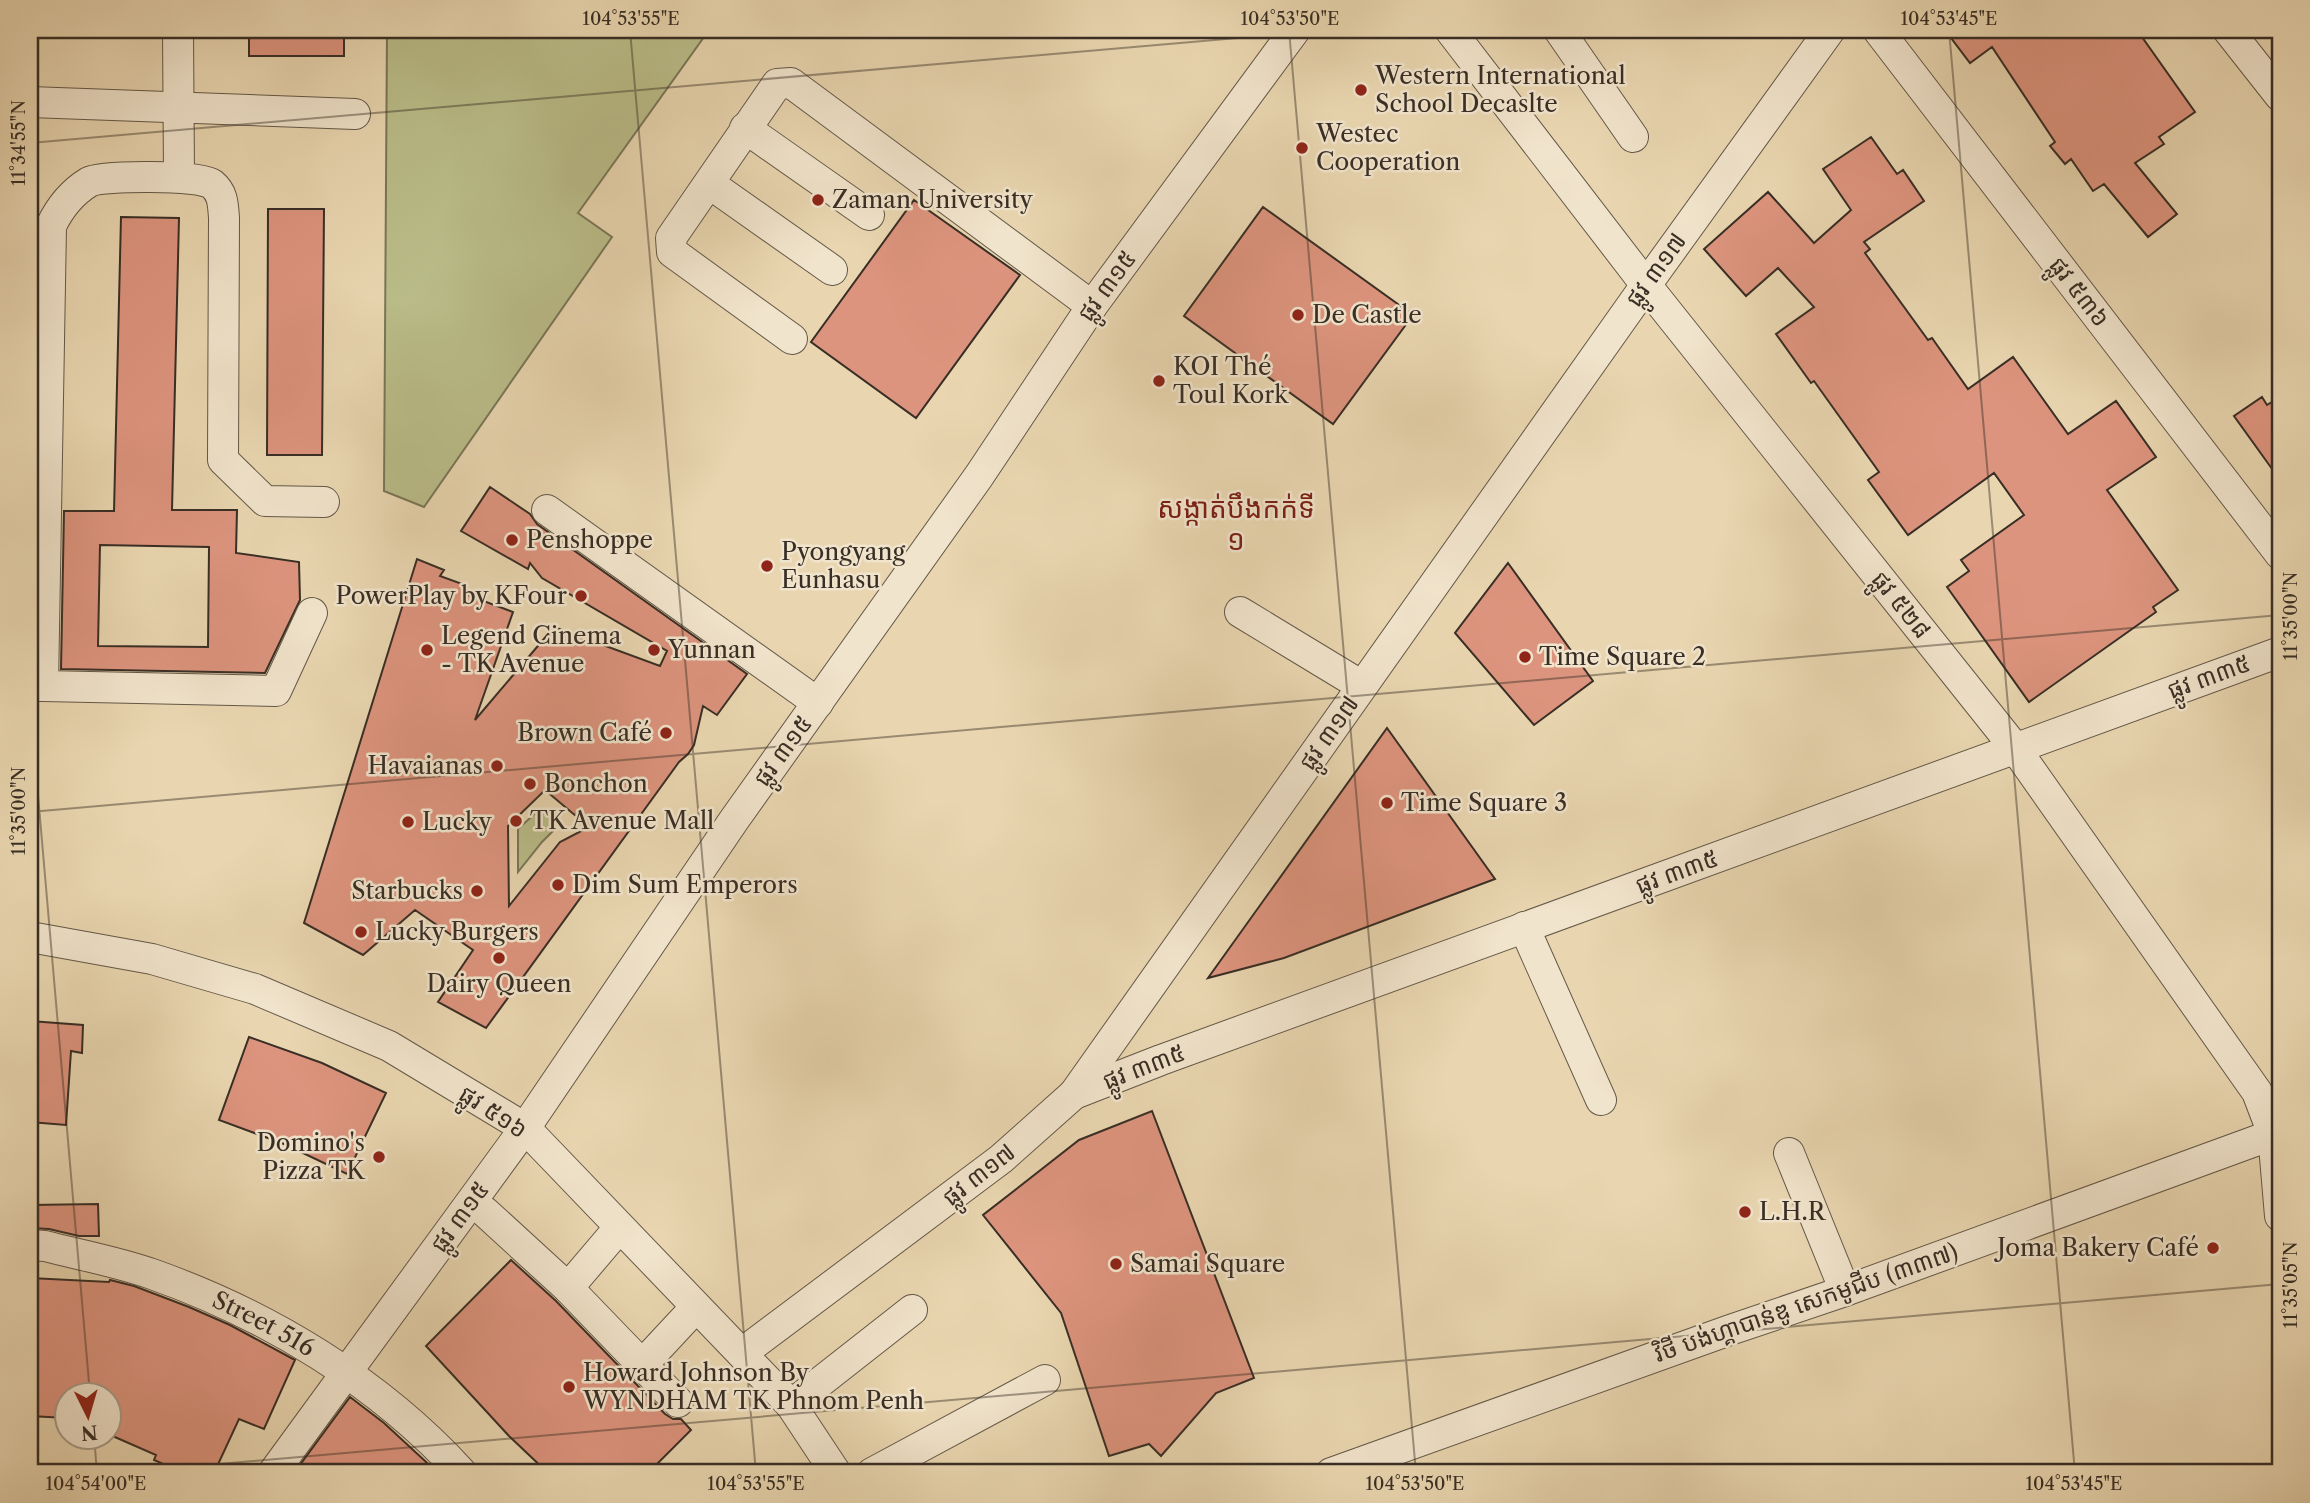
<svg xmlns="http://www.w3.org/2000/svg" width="2310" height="1503" viewBox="0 0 2310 1503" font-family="'Libre Caslon Text','Noto Sans Khmer',serif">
  <rect width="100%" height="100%" fill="#e9d6b0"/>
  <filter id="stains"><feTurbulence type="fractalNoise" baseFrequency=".00286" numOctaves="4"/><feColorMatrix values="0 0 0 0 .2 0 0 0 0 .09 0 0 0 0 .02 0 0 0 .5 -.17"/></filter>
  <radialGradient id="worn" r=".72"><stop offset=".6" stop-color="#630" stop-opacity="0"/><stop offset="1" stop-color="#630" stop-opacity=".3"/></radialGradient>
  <!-- green -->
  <path fill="#babd89" stroke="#797657" stroke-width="2" d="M387,30H709L578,213L612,237L424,507L384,491Z
    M540,809L559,825L542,842L518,872V829Z"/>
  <!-- building -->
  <path fill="#dd947e" stroke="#382e25" stroke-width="2" fill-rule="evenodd" d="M249,30H344V56H249Z
    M1945,30H2137L2195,112L2159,137L2164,144L2135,163L2177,214L2148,237L2104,184L2093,191L2071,159L2065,164L2050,146L2055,142L1992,47L1970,63Z
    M1871,137L1897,174L1903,170L1924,201L1864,242L1870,249L1865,253L1928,340L1932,338L1968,389L2013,357L2068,434L2116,401L2156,457L2107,490L2178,590L2153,607L2156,612L2029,702L1947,587L1969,571L1961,560L2024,515L1994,473L1908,535L1868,480L1879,472L1814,381L1811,383L1776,334L1814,307L1778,268L1746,296L1704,249L1768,192L1814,243L1851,210L1823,169Z
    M914,200L1020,275L916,418L811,342Z
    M1263,207L1413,315L1333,424L1184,316Z
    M268,209H324L322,455H267Z
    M121,217L179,218L172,510H237L236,553L299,562L300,600L265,673L61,669L64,511H114ZM100,545L209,547L208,647L98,646Z
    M2262,397L2267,405L2280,397V480L2234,416Z
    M490,487L530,514L537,524L747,674L717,715L703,706L694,745L688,754L679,762L486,1028L438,1002L473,950L415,910L363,955L304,923L417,559L444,570L440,576L465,585L462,593L513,612L475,720L554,627L660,666L667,651L542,578L530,563L528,569L461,531ZM545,790L589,827L560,842L509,906L508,826Z
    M1508,563L1593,681L1534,725L1455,633Z
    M1387,728L1495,879L1284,958L1208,978Z
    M30,1021L83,1025L82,1053L71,1051L66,1125L30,1122Z
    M249,1037L322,1063L386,1093L347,1174L284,1144L219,1120Z
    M1152,1111L1254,1378L1216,1393L1161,1456L1149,1444L1109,1456L1061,1313L983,1215L1079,1140Z
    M98,1204L99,1236H79L49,1229L30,1228V1205Z
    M511,1260L556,1301L665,1414L673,1419H681L691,1430L648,1473H548L509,1436L426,1346Z
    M30,1278L109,1282L110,1280L134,1286L189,1307L230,1325L295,1360L264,1429L239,1419L214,1473H184L154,1460L156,1455L108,1434V1395H66V1418L30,1416Z
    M350,1397L384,1423L438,1473H294Z"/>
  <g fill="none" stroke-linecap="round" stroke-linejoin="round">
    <defs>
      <g id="minor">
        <path d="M178,30L179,176"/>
        <path d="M1450,30L1646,285L2015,748L2257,1092L2273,1134L2280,1216"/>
        <path d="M1559,30L1633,137"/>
        <path d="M1878,30L2280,554"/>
        <path d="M2228,30L2280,96"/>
        <path d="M30,102L355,114"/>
        <path d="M745,128L869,215"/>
        <path d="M710,184L832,270"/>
        <path d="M792,339L672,252L671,238L777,84L791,83L1092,306"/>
        <path d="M547,510L818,703"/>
        <path d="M1240,612L1362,686"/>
        <path d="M30,686H43L51,226C60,207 71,193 89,182C102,175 201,175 212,184C223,193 223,204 224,218L223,460L265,501L324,502"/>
        <path d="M43,686L276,691L312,613"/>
        <path d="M1524,927L1601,1100"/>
        <path d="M30,937L152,959L255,989L389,1046L525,1128L791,1405L836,1473"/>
        <path d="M1074,1094L1161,1060L2280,652"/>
        <path d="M1789,1153L1845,1291"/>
        <path d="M485,1212L568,1288L678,1402"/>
        <path id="s1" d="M30,1245L45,1246C80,1255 118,1262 152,1274C268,1315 379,1382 462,1473"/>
        <path d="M568,1288L619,1228"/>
        <path d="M742,1353L1001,1159L1074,1094L1646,285L1830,30"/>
        <path d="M642,1365L696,1307"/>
        <path d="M791,1405L912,1310"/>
        <path d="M273,1473L525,1128L734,820L979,476L1092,306L1295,30"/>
        <path d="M872,1473L1045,1380"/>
        <path d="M1331,1473L1730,1330L1845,1291L2280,1132"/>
      </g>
    </defs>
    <!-- minor casing -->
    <use href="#minor" stroke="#645848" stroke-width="32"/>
    <!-- minor -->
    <use href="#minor" stroke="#f1e4cc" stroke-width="30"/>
  </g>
  <!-- ticks -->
  <path fill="none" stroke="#382e25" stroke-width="2" stroke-opacity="0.45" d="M630,30L756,1473M1289,30L1416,1473M1949,30L2075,1473M30,143L1330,30M30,703L90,1394M30,812L2280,615M94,1436L97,1473M116,1473L2280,1284"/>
  <!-- markers -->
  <g fill="#8f2418" stroke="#f1e4cc" stroke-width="2.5">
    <circle cx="1361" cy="90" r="7"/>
    <circle cx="1302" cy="148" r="7"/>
    <circle cx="818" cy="200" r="7"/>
    <circle cx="1298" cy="315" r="7"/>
    <circle cx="1159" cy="381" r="7"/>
    <circle cx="512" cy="540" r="7"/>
    <circle cx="767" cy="566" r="7"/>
    <circle cx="581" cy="596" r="7"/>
    <circle cx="427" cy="650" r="7"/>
    <circle cx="654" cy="650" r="7"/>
    <circle cx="1525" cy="657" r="7"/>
    <circle cx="666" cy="733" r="7"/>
    <circle cx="497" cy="766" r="7"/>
    <circle cx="530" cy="784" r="7"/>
    <circle cx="1387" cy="803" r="7"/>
    <circle cx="516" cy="821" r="7"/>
    <circle cx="408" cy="822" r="7"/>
    <circle cx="558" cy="885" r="7"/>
    <circle cx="477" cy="891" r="7"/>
    <circle cx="361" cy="932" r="7"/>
    <circle cx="499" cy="958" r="7"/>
    <circle cx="379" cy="1157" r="7"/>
    <circle cx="1745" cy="1212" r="7"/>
    <circle cx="2213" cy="1248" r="7"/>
    <circle cx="1116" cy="1264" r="7"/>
    <circle cx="569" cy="1387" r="7"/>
  </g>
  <g text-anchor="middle" stroke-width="5" stroke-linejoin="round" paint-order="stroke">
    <!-- poi labels -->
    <g font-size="24" fill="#382e25" stroke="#f1e4cc" text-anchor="start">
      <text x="1375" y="84">Western International<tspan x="1375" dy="28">School Decaslte</tspan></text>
      <text x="1316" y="142">Westec<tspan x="1316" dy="28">Cooperation</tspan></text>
      <text x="832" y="208">Zaman University</text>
      <text x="1312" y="323">De Castle</text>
      <text x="1173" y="375">KOI Thé<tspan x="1173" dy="28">Toul Kork</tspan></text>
      <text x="526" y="548">Penshoppe</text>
      <text x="781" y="560">Pyongyang<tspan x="781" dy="28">Eunhasu</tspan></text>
      <text x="567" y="604" text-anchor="end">PowerPlay by KFour</text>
      <text x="441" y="644">Legend Cinema<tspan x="441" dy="28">- TK Avenue</tspan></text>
      <text x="668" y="658">Yunnan</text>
      <text x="1539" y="665">Time Square 2</text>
      <text x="652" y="741" text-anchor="end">Brown Café</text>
      <text x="483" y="774" text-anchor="end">Havaianas</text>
      <text x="544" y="792">Bonchon</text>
      <text x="1401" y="811">Time Square 3</text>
      <text x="530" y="829">TK Avenue Mall</text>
      <text x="422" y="830">Lucky</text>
      <text x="572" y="893">Dim Sum Emperors</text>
      <text x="463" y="899" text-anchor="end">Starbucks</text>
      <text x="375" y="940">Lucky Burgers</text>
      <text x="499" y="992" text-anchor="middle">Dairy Queen</text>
      <text x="365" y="1151" text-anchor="end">Domino's<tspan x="365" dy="28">Pizza TK</tspan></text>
      <text x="1759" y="1220">L.H.R</text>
      <text x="2199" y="1256" text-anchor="end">Joma Bakery Café</text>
      <text x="1130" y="1272">Samai Square</text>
      <text x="583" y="1381">Howard Johnson By<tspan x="583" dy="28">WYNDHAM TK Phnom Penh</tspan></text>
    </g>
    <!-- street labels -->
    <g font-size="24" fill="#382e25" stroke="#f1e4cc">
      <text transform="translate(1656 270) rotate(-54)" y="8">ផ្លូវ ៣១៧</text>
      <text transform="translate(1107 286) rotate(-54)" y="8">ផ្លូវ ៣១៥</text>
      <text transform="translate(2079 292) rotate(52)" y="8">ផ្លូវ ៥៣៦</text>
      <text transform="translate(1901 605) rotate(51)" y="8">ផ្លូវ ៥២៨</text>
      <text transform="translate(2209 677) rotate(-20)" y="8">ផ្លូវ ៣៣៥</text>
      <text transform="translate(1329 733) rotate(-55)" y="8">ផ្លូវ ៣១៧</text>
      <text transform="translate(783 751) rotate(-54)" y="8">ផ្លូវ ៣១៥</text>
      <text transform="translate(1677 872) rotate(-20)" y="8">ផ្លូវ ៣៣៥</text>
      <text transform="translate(1144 1067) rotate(-21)" y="8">ផ្លូវ ៣៣៥</text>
      <text transform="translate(493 1112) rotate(33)" y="8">ផ្លូវ ៥១៦</text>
      <text transform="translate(979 1175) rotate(-38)" y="8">ផ្លូវ ៣១៧</text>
      <text transform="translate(460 1217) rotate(-54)" y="8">ផ្លូវ ៣១៥</text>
      <text transform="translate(1806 1303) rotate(-19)" y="8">វិថី បង់ហ្គាបាន់ឌូ សេកមូជីប (៣៣៧)</text>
      <text dy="8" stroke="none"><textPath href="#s1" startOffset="248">Street 516</textPath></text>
    </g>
    <!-- quarter labels -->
    <g font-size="28" fill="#7a1f14" stroke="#f1e4cc">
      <text x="1236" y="518">សង្កាត់បឹងកក់ទី<tspan x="1236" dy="32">១</tspan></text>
    </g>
  </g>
  <!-- margin -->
  <rect width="2310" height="1503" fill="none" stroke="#e9d6b0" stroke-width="77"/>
  <!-- north arrow -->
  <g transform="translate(88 1416) rotate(175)"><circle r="33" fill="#f1e4cc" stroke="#a79b89" stroke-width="2"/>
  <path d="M0-5L12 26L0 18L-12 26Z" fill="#8f2418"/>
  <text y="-10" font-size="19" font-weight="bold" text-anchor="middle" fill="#382e25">N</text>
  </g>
  <rect x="38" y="38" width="2234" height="1426" fill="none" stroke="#382e25" stroke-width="2.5"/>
  <g font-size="18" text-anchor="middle" fill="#382e25">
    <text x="631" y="25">104°53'55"E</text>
    <text x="1290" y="25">104°53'50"E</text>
    <text x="1949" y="25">104°53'45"E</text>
    <text transform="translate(19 143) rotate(-90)" y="6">11°34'55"N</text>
    <text transform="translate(2291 616) rotate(-90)" y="6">11°35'00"N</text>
    <text transform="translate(19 811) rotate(-90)" y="6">11°35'00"N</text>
    <text transform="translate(2291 1285) rotate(-90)" y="6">11°35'05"N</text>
    <text x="96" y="1490">104°54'00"E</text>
    <text x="756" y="1490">104°53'55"E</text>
    <text x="1415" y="1490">104°53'50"E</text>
    <text x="2074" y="1490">104°53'45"E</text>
  </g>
  <rect width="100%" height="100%" filter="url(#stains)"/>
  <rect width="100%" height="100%" fill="url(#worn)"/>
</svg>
